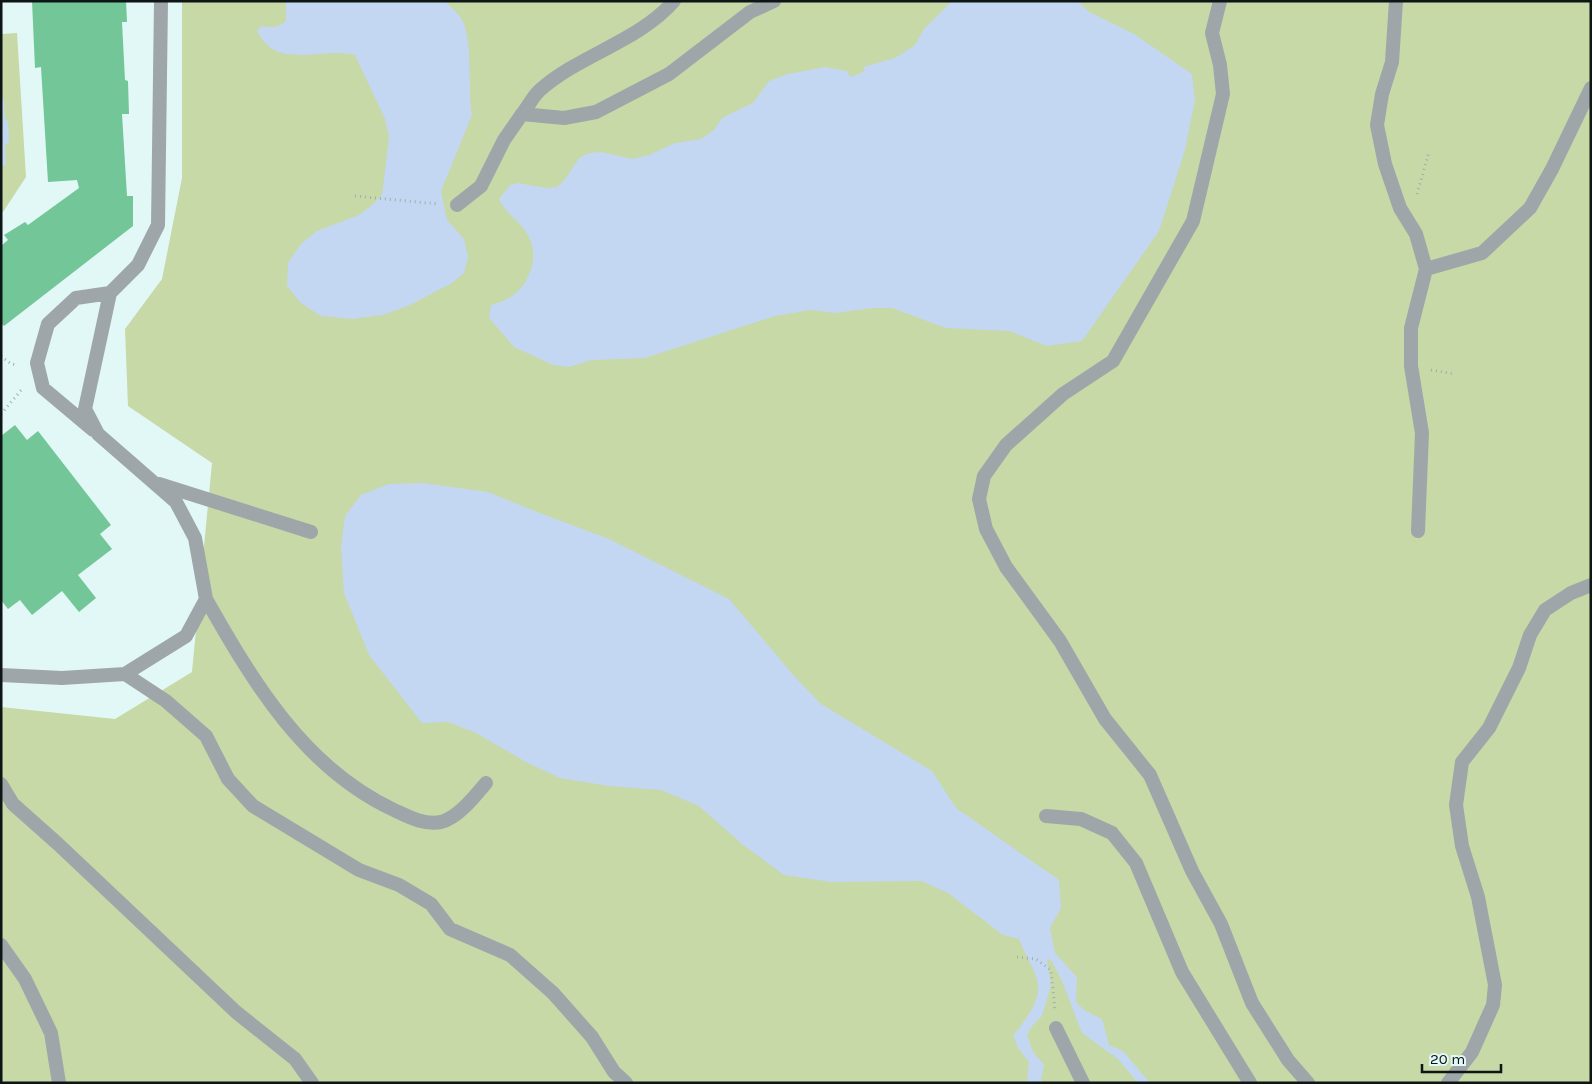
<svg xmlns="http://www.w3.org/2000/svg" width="1592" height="1084" viewBox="0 0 1592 1084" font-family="Karla,sans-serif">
  <rect width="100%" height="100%" fill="#e1f8f6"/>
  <!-- green -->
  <path fill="#c6d9a6" d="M182,1H1591V1083H1V707L115,719L192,672L212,463L128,406L125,329L162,279L182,178Z
    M17,33L26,177L3,212H1V34Z"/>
  <!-- water -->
  <path fill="#c4d7f2" d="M286,1H445C450,7 457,12 461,18C474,39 467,90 472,115L441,191L447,220L464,239L468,257L464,273L452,283L410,305L383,315L353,319L321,316L301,303L287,286L288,263L301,244L317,231L359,215L371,206L382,195L389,137L385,119L355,55C322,46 275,72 257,30L263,26C272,28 278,28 286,21Z
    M952,1H1078L1089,12L1134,34L1192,74L1195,100L1185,150L1159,231L1082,341L1047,346L1009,331L946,328L892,308H873L835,313L811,310L775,316L645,358L592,360L569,367L553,365L514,347L489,318L491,305C497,303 504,301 509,298C531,284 541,254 526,232C518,220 506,214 499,199L510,185L518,183L546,188L557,187L564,181L579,158L589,153L601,152L633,159L649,155L675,143L701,139L713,131L722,118L753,103L769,81L788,74L825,67L847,71L851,77L865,71L863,67L895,58L915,45L924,29Z
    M1,99H4L5,120L8,121L9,142L5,145L6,165H2V176H1Z
    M423,483L488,492L537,512L609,539L729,599L795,677L821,704L932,771L956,808L1059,880L1061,908L1050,928L1055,953L1077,977L1076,1002L1084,1010L1102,1019L1109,1045L1123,1051L1150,1083H1138L1118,1059L1082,1033L1062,981L1051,960L1047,959L1051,985L1042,1016L1032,1026L1027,1035L1033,1052L1044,1065L1041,1079L1043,1083H1027L1029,1062L1018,1048L1013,1035C1019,1030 1022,1024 1027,1017C1050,982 1032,973 1019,939L1003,935L948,893L921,881L831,882L784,875L743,845L699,806L661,790L609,786L560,778L526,762L476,733L448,722L422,723L369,655L344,593L341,546L345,516L361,495L389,484Z"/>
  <!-- building -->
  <path fill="#73c698" d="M32,1H126L127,22H122L125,80L128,81L129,114H122L127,196H133V226L4,326L1,323V246L8,240L4,235L25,222L28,225L79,188L77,180L48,182L41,67L35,68Z
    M15,425L27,440L38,431L111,525L100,534L112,549L78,575L96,598L79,612L62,591L32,615L20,600L8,609L1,600V436Z"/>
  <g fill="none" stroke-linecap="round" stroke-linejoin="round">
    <!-- path -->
    <path stroke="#9eb0af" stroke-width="3" stroke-dasharray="1 4" stroke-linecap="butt" d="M1417,194L1429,152
      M355,196L439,204
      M1,356L11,364L18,365
      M1431,370L1455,374
      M1,414L23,388
      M1017,957L1036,959L1051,970L1055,1010"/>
    <!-- service -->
    <path stroke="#9ea6aa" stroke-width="14" d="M674,1C638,42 581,54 540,90C533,96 528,107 522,114L564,118L596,112L669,74L750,12L774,1
      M1220,1L1212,33L1220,65L1223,94L1193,221L1113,361L1063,394L1006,445L984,476L979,499L986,529L1006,567L1060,641L1105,719L1150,775L1192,871L1221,924L1252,1003L1288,1060L1308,1083
      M1396,1L1392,62L1382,94L1377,125L1385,164L1400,208L1416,234L1426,269L1411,328V366L1422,433L1418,531
      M457,205L481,186L504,140L522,114
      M1426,269L1482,253L1530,208L1552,169L1591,88
      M93,430L43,388L37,363L48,324L76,298L110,293
      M159,484L311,532
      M206,599C253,682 304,768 394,810C409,817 423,825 441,822C458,818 475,796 486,783
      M125,674L166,701L206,736L228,779L253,806L359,870L399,885L431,904L450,929L510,955L553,993L592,1037L614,1072L626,1083
      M1,675L62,678L125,674L186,636L206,599L195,538L176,502L98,434L85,409L110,293L138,265L158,225L161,1
      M1,784L13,804L58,844L236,1012L295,1059L312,1083
      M1046,816L1081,819L1112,833L1136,863L1182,972L1250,1083
      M1,945L25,979L51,1033L59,1083
      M1056,1028L1083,1083
      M1448,1083L1472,1052L1493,1005L1495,985L1478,897L1462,846L1456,805L1462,762L1489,728L1519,668L1530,635L1545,610L1571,593L1591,585"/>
  </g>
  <!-- border -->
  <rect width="1592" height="1084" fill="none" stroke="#0d1515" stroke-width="5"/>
  <!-- scale -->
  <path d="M1422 1064v8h79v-8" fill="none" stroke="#0d1515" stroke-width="2.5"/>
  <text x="1430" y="1064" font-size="15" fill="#0d1515" stroke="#e1f8f6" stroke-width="4" paint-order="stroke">20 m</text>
</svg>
